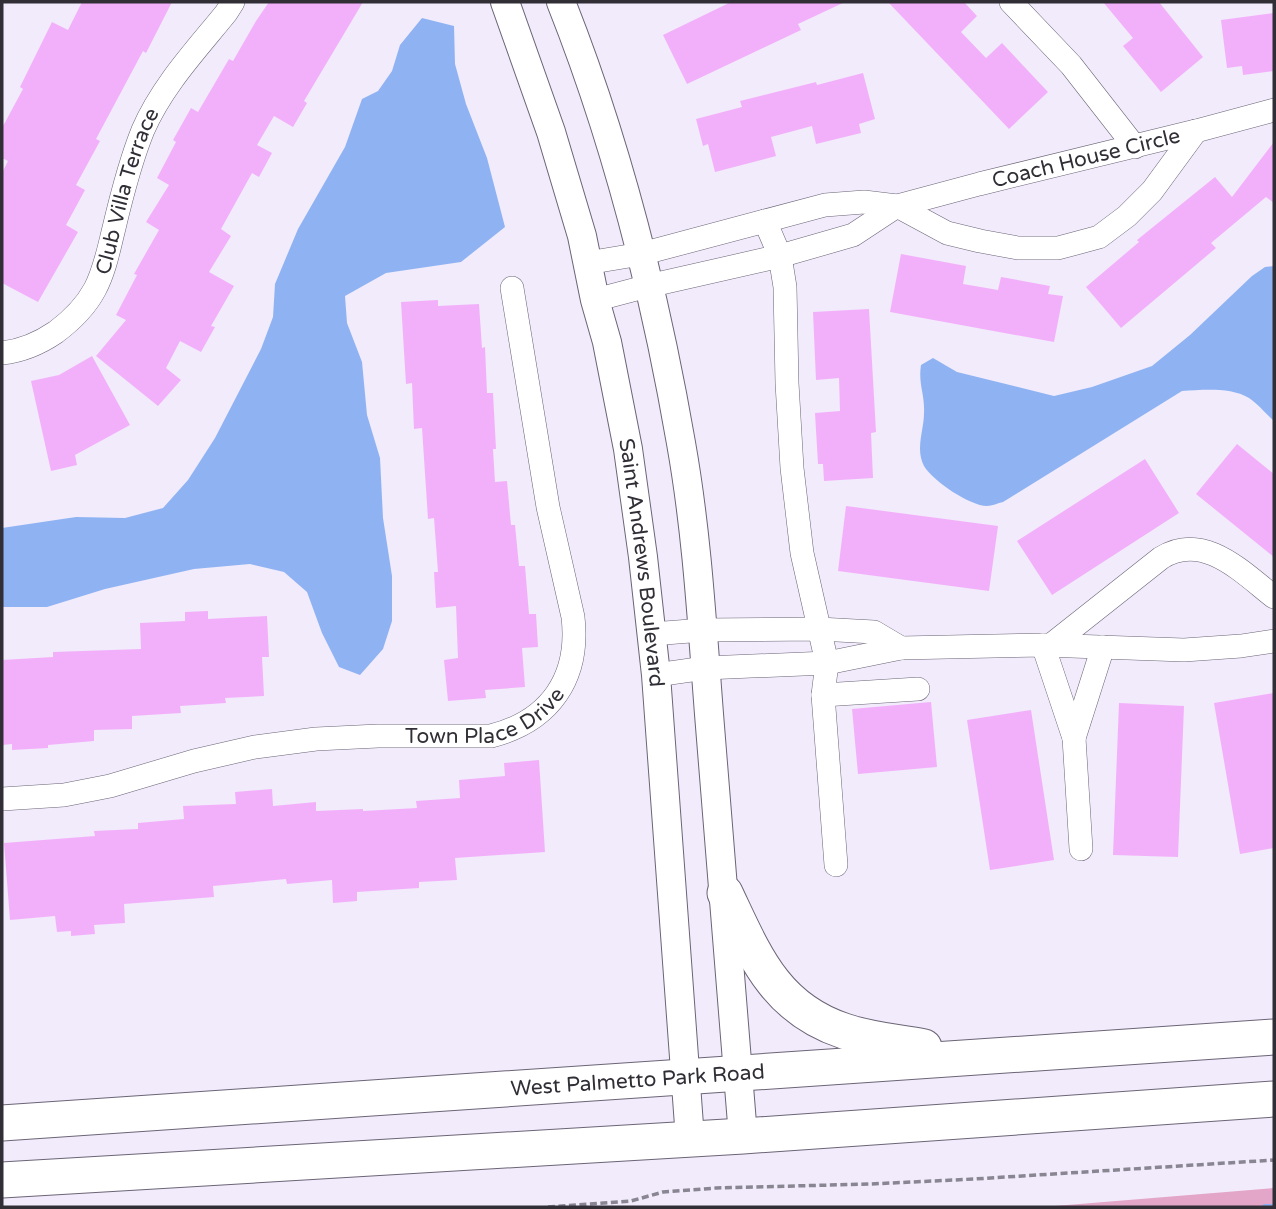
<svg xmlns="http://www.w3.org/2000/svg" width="1276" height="1209" viewBox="0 0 1276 1209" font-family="'Varela Round',sans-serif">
  <rect width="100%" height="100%" fill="#f1ebfc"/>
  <!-- green -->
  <path fill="#e3a5c8" d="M1274,1188V1207H1043Z"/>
  <!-- water -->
  <path fill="#8fb3f2" d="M422,18L454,26L455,64L466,104L487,158L505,227L461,262L386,273L345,296L347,323L362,362L367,415L380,458L383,518L392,576V621L383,649L360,675L339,667L322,633L307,592L284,572L250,564L194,569L105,589L47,607H2V528L76,517L125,518L163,508L188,480L215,438L261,349L273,317L275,284L298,229L345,147L362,99L378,91L392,71L400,45Z
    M1274,266V421C1266,414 1258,404 1249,398C1230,387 1203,390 1182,391L1003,502C998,503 992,506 987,506C970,506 933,481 924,466C915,449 924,430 924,413C925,394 918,384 921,365L933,358L957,372L1054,396L1092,387L1152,366L1190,335L1252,276L1265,267Z"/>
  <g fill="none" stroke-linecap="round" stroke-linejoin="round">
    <!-- stream -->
    <path stroke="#8fb3f2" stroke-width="6" d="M1265,1207H1274"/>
  </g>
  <!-- building -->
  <path fill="#f3b0fa" d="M82,2H172L146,53L143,51L96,139L100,141L76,185L85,190L66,225L78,232L38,302L2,283V173L8,161L2,158V128L23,89L20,87L52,22L68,30Z
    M269,2H363L304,101L307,103L293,127L274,116L257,145L272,153L259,177L252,173L221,229L231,236L209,272L234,286L211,326L215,327L201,352L180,341L166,368L181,380L158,406L96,356L126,320L116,315L137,275L134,274L159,230L146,222L169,185L157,178L176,142L173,140L191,108L198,112L229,59L233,61L256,21Z
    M731,2H845L798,24L801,30L687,84L663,35Z
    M888,2H964L977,16L961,32L986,58L1002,43L1048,92L1009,129Z
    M1103,2H1159L1203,57L1161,92L1123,46L1133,38Z
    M1274,13V71L1243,75L1242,66L1227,68L1221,20Z
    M863,73L875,119L859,124L861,133L816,144L812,126L771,137L776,156L715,172L708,144L703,146L696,119L742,107L740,101L816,82L817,85Z
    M1274,142V203L1266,197L1211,243L1216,248L1121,328L1086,287L1139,242L1137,240L1215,177L1232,197Z
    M901,254L966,266L963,284L998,290L1001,277L1050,286L1048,294L1063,296L1054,342L890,312Z
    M438,300V306L479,304L482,348L485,347L487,393H493L496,449H493L495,482L507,481L511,525H515L519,566H525L529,614H536L538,647L522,648L525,687L485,690L486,698L448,701L444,660L458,658L456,606L436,608L434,572H438L434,518L428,519L422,428L414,429L412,383L406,384L401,302Z
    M869,309L876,432L871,433L873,478L824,481L823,464H818L815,413L840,411L839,378L816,380L813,312Z
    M92,356L130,425L75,455L77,465L51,471L31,381L59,375Z
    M1237,444L1274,474V557L1196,494Z
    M1145,459L1179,513L1052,595L1017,541Z
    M846,506L998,526L989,591L838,571Z
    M208,611V619L267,616L269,657H262L264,696L225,698L226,703L180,706L181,713L132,716V729L94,730V741L48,745V748L12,750V744L2,745V660L53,657V652L141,649L140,623L185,621V612Z
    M1274,693V848L1240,854L1214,703Z
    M931,702L937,767L858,774L852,709Z
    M1119,703L1184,706L1178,857L1113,855Z
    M1031,710L1054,860L990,870L967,720Z
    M539,760L545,852L455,858L457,880L419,882V888L357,892V901L333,903L332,880L287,884L286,879L213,886L214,897L124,904L125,923L94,925L95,934L71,936V931L57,932L55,916L10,920L4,843L95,836L94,831L138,829V823L184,819L183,806L236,804L235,792L272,789L273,806L316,802V811L363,809V811L417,808L416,801L460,798L459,780L505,776L504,763Z"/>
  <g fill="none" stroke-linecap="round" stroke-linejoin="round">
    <defs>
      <g id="minor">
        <path d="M1011,2L1071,65L1135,147"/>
        <path d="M765,221L780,256L785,287L787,383L792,468L802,553L827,663L823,695L836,865"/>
        <path d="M587,263L641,254L825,205L864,202L897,206L947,233L980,241L1018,248H1058L1099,237L1127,216L1152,191L1196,131"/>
        <path id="s1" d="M595,300L648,286L780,256L853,235L897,206L979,184L1196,131L1274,110"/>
        <path id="s2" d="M2,353C21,351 40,343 56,332C72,320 86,306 95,289C105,270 109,248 114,228C122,194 130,162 143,130C162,86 196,50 226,13L233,2"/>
        <path d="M652,634L703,630L819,629L874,632L901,648"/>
        <path d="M1043,645L1074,738L1081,849"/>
        <path d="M1051,645L1161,558C1203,531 1242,572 1274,597"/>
        <path d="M656,675L705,668L827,663L901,648L1043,645L1184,650L1241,646L1274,641"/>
        <path d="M823,695L918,689"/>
        <path d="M1074,738L1103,647"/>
        <path id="s3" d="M2,799L64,795L110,786L194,761L255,747L316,739L378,736H491C550,721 580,678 573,617L548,507L512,288"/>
      </g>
      <g id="tertiary">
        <path id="s4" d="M505,2L551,132L582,236L595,300L607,342L628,449L643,557L656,675L690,1139"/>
        <path d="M561,2C617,143 655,293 681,443C697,533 702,623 709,714C721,854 732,995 743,1136"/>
      </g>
      <g id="primary">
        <path d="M725,893C754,954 774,1008 844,1031C870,1040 898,1042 924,1047"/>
        <path id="s5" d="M2,1123L1274,1037"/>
        <path d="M2,1180L743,1136L1274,1099"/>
      </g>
    </defs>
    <!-- minor casing -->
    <use href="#minor" stroke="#6b6476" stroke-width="24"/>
    <!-- tertiary casing -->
    <use href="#tertiary" stroke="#6b6476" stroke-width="30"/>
    <!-- primary casing -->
    <use href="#primary" stroke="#6b6476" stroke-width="37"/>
    <!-- path -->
    <path stroke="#898591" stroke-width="3.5" stroke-dasharray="7 3.5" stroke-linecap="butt" d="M548,1207L631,1201L663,1192L716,1188L870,1184L974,1179L1274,1160"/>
    <!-- minor -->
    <use href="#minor" stroke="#fff" stroke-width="23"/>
    <!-- tertiary -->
    <use href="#tertiary" stroke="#fff" stroke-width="28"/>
    <!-- primary -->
    <use href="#primary" stroke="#fff" stroke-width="35"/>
  </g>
  <g text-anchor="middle" stroke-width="6" stroke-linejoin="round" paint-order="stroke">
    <!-- street labels -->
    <g font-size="21" fill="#312e36" stroke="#fcfbff">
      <text dy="7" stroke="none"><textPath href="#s1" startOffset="514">Coach House Circle</textPath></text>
      <text dy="7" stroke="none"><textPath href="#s2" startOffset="220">Club Villa Terrace</textPath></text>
      <text dy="7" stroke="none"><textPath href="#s4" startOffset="579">Saint Andrews Boulevard</textPath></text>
      <text dy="7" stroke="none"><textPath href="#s3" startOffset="495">Town Place Drive</textPath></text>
      <text dy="7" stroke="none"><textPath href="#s5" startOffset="637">West Palmetto Park Road</textPath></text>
    </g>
  </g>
  <!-- border -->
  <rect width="1276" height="1209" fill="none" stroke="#312e36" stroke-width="7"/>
</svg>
